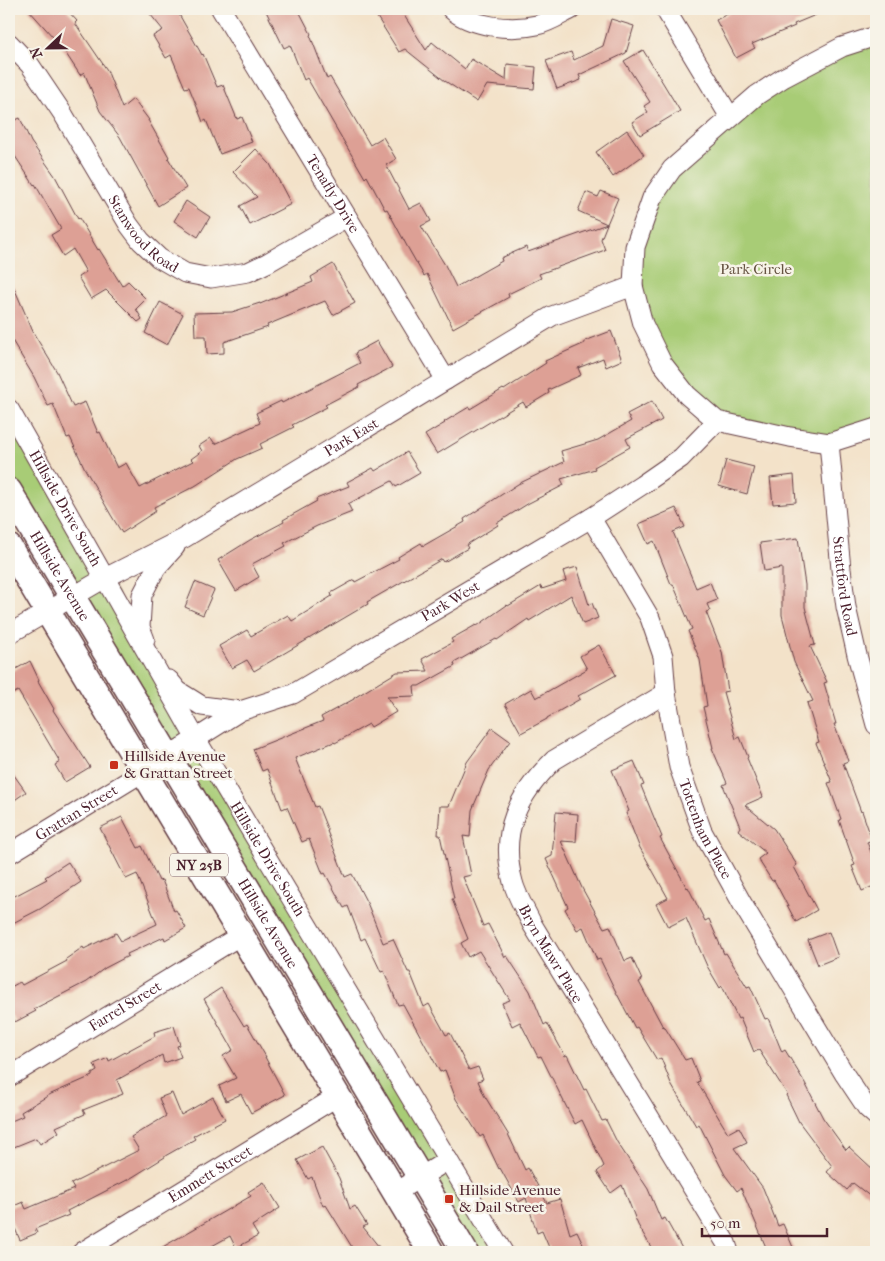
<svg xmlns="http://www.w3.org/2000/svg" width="885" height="1261" viewBox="0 0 885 1261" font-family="'IM FELL French Canon',serif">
  <rect width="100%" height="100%" fill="#f7f3e8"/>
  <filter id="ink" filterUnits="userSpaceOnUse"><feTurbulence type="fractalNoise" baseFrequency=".02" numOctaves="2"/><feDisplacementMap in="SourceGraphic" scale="10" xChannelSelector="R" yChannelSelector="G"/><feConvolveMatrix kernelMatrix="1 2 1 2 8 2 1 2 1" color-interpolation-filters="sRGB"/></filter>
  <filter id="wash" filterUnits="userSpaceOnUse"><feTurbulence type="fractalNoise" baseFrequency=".0096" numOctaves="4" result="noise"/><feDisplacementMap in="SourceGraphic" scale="20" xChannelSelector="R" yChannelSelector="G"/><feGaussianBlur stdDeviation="1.12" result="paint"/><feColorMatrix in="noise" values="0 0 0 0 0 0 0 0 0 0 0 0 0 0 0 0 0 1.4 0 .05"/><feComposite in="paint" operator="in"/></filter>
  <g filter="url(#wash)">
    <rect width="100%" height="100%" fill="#f3e2c9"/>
    <!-- green -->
    <path fill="#a8cc76" stroke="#797650" d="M876,36V428L846,438L717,421L643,324L635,247L652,198L730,117Z
      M9,409L503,1252H465L9,491Z"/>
    <g id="blocks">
      <!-- building -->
      <path fill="#dda095" d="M28,9H66L77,21L75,23L107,70L122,108L133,99L149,120H148L169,157L168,158L186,188L158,206L120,137L100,111L84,72L80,75L61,46Z
        M146,9H176L202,55L203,54L217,87L223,85L237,119L242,117L252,142L220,154L206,120L203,122L189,87L185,88L171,55L166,58L153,36L163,30Z
        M265,9H298L311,34L310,35L327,79L330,77L370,145L383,137L396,159L386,165L409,209L421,203L431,221L421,226L445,265L456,287L502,261L501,258L526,247L528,252L607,224L601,239L605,250L539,274L541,278L508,294L509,297L453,328L427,274L424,276L408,248L387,209L385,210L367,176L365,178L307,78L304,80L290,45L284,48Z
        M372,9H400L426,50L432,42L465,69L471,59L506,80L507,64L536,67L534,89L487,85L477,102L445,81L405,49L399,52Z
        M737,9H830L794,24L795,26L752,44L755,48L736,58L716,20Z
        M611,19L634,26L626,53L579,75L581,80L557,89L546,61L571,52L574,60L603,46Z
        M643,50L680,111L640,135L632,122L648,112L644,106L650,102L624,61Z
        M20,118L31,142L55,176L78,219L79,218L98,250L99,249L122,286L128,281L146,299L136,309L142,319L138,322L106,290L91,299L78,277L86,272L73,249L63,256L51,235L61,229L35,184L34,185L9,147V123Z
        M627,130L644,155L613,177L596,152Z
        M256,149L270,164L291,204L250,225L240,206L257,197L233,172Z
        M601,191L618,198L607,224L578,211L586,192L598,197Z
        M186,201L210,217L198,237L174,221Z
        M333,264L355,303L333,315L325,301L267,325L268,327L224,342V353L207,354L206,336H195L194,313L232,312L260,303V304L313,282L311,277Z
        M9,276L34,334L57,372L73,407L85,402L98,433L100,432L117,468L126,463L140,488L193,461L191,459L202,451L199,446L211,438L215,444L260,423L256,413L281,401L282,403L360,363L355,353L377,341L392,367L358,385L359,387L325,405L327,407L292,425L294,427L260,444L262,448L237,459L195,486L154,507L156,511L122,533L111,515L85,469L70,437L67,438L53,404L48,406L34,377L13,342L9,331Z
        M160,302L183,314L167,345L145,333Z
        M611,331L622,360L606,367L603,358L578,368L581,375L548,390L549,393L526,407L523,402L437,454L425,435L445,423L444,422L469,407L470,409L503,389L504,390L546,363L545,361L585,343V341Z
        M652,401L662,420L626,439L630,447L594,467L595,469L561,479L564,485L529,503L497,523L498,525L466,545L468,548L444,562L442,559L367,602L368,604L254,671L247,660L232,668L219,646L247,630L251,636L288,615L292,621L332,596L331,593L354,580L355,582L399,559L398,557L421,543L423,546L465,522L464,519L518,484L564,462L561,451L598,440L631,421L627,414Z
        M407,452L420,473L396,487L392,481L348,504L352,512L317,526L284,543L286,546L252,564L259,577L236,591L218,560L250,540L284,522L283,520L317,501L316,499L349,486L347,482L373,468L375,471Z
        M726,460L754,467L747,494L719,486Z
        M794,475L796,502L773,504L770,478Z
        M676,508L685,527L673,532L696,588L710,582L717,600L707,604L710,611L706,612L722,652L728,691L723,692L736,739L740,737L748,757L747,758L763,797L745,805L774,829L797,865L794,867L817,910L796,922L774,880L772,881L758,859L766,853L738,830L740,827L723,785L727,783L712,748H713L703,707L707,706L700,660L688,631L692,629L673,584H671L654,541L648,544L639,524Z
        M798,538L805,585V607L815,645L810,646L827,682L824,683L836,724H834L848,761L843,763L861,812L862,811L872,840L867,842L876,865V885L862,891L852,866L855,865L839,820L841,819L828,783L832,782L816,743L819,742L807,703L813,701L794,662L782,615V568L764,571L760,543Z
        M577,567L589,605L592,603L598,618L583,624L571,595L529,621L528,619L497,640L496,639L454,663L455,666L419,686H414L415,696L387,697L396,712L371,727L369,724L335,743L334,742L295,758L315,807L318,806L328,831H327L345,877L352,874L368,905L383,943L393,939L408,972H410L424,1007L429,1004L446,1035L450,1033L469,1070L478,1067L483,1079L478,1081L484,1095L508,1134L525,1170L528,1168L547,1203L560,1199L570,1234L577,1231L587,1252H551L542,1231L537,1233L526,1198L519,1202L500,1168L499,1169L483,1135L480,1137L456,1099L445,1070L440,1072L403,1004L398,1005L384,971L381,972L365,938L361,940L348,906L344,908L325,873L323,874L309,839L302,842L287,807L282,809L267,769L262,771L253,749L323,721L321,717L354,699V698L397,672L428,671L422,659L453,642L451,639L476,625L477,626L507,605L508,606L541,586L542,589L566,581L563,571Z
        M195,582L214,590L203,615L185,607Z
        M599,645L616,675L578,696L580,699L547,718V719L521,733L505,704L531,689L536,698L587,669L580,656Z
        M30,661L39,680L38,681L54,709L53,710L90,767L65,782L55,765L60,762L18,691L12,694L9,687V673Z
        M492,728L510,741L489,770L472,810L470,837L463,836L471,875L463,877L483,926L488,924L505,957L507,956L530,991L544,1025L547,1023L565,1056L567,1055L584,1090L586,1089L602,1121L606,1120L617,1142L648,1189L661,1220L665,1218L684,1252H654L638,1225L622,1185L611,1193L597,1172L604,1166L582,1120L575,1124L541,1056L538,1057L520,1022L512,1026L502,1003L510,1000L479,951L468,957L461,943L468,939L452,899H454L440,835H438L440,806H449L467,762Z
        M634,761L644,785L641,786L662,837L660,838L687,888L688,887L705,921L709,919L724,954L726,953L747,987L750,986L765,1019L768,1018L782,1052L785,1050L805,1083L823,1118L846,1150L849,1147L876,1172V1201L853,1183L847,1190L827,1172L832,1166L799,1122L786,1095L787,1094L759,1050L754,1052L740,1018L738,1019L722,986L720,988L707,966L686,918L668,927L656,904L668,898L639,846L626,813L629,811L612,770Z
        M9,768L26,792L9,804Z
        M556,812L578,814L576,842L561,841L582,888L604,928L610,926L625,961L632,958L642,980L639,982L663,1027L664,1026L685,1060L691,1058L700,1081L697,1082L728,1133L739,1127L747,1142L734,1148L763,1188L778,1226L783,1224L795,1252H768L741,1188L737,1191L725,1175L699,1124L696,1126L672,1086L661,1058L657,1060L637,1027L635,1028L616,992L600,959L597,960L583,927L577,930L565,909L568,907L546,859L552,856Z
        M122,817L138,848L142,846L159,881L162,880L174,911L176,910L186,928L165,940L164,937L127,954L128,956L105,968L86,982L34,1009L36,1011L15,1022L9,1010V988L20,982L22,985L67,961L66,959L83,947L84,949L116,933L121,941L157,924L137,874L126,879L100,828Z
        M68,862L81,882L40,909L9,925V899L47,879L45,877Z
        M829,932L838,957L818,965L808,940Z
        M221,988L244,1026L247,1024L266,1057H265L285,1095L251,1113L241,1094L226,1101L219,1086L236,1078L223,1056L233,1050L204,999Z
        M174,1026L180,1045L177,1046L181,1057L164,1063L162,1055L117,1080L123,1094L83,1110L85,1114L56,1127L59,1132L40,1144L36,1138L9,1149V1122L23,1116L21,1112L51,1094L92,1076V1074L97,1071L94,1064L108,1058L109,1061L155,1036L154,1032Z
        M172,1093L181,1115L213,1097L225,1119L193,1136L195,1139L165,1156V1157L131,1178L67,1211L69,1215L35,1229L37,1233L20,1240L9,1215V1208L23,1202L26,1209L74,1189L71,1184L139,1150L131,1137L166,1116L159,1098Z
        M322,1147L339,1178L350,1209L355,1206L367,1225L363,1227L383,1252H355L326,1205L323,1206L312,1177L308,1179L297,1160Z
        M264,1182L280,1208L252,1226L258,1236L236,1248L230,1236L201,1252H154L251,1196L248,1192Z"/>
    </g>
  </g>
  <g filter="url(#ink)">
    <use href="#blocks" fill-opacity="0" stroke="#633c43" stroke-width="1"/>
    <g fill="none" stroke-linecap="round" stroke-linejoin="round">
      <defs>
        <g id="minor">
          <path id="s1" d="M221,9L446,380"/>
          <path d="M451,9C471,27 511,31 537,25C548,23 562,14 572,9"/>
          <path d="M665,9L730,117"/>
          <path d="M876,36L842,47L783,78L757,95L672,169L652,198L635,247L633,286L643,324L662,363L687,395L717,421L790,437L829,443L876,428"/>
          <path id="s2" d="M9,43L30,65L63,114L129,225L141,241L159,258L185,273L211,278L248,272L267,263L347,217"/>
          <path id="s3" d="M9,409L196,739L503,1252"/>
          <path id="s4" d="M829,443L841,569L846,607L857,655L876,725"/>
          <path id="s5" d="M591,518L650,618L663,656L666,693L679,767L702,831L743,905L845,1075L867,1108L876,1116"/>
          <path id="s6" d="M9,634L105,578L184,538L552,316L633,286"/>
          <path d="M145,640L140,627L142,595L156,568L175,547"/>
          <path d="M169,680L178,691L202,706L240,711"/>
          <path id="s7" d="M666,693L554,760C518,795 499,831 513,882C516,895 526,911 532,924L726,1243L729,1252"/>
          <path id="s8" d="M9,854L143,772L240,711L293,694L591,518L642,485L681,458L717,421"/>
          <path id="s9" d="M9,1077L241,935"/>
          <path d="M395,1193L448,1160"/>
          <path id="s10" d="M82,1252L338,1096"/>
        </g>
        <g id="major">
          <path id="s11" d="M9,491L465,1252"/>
          <path d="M9,547L431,1252"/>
        </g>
      </defs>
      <!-- minor casing -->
      <use href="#minor" stroke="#633c43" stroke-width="21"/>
      <!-- major casing -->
      <use href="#major" stroke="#633c43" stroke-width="28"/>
      <!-- minor -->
      <use href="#minor" stroke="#fff" stroke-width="19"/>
      <!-- major -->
      <use href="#major" stroke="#fff" stroke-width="25"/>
    </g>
  </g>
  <!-- markers -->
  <g fill="#c8321e" stroke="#f7f3e8" stroke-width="2">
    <rect x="109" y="760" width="10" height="10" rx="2.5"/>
    <rect x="444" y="1194" width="10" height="10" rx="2.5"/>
  </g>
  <g text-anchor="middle" stroke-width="5" stroke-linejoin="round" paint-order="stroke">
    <!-- shield labels -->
    <rect fill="#f7f3e8" stroke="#7e5f64" stroke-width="1" x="170" y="853.5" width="58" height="23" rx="4"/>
    <g font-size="14" font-weight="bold" fill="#4a1f2b">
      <text x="199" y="870">NY 25B</text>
    </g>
    <!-- street labels -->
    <g font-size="15" fill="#4a1f2b" stroke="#f7f3e8">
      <text dy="5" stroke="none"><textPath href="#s1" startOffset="216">Tenafly Drive</textPath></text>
      <text dy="5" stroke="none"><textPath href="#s2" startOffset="235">Stanwood Road</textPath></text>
      <text dy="5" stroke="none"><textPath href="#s6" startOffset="395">Park East</textPath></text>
      <text dy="5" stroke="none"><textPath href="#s3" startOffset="114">Hillside Drive South</textPath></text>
      <text dy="5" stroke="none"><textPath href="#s11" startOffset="99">Hillside Avenue</textPath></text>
      <text dy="5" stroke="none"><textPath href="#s4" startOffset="144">Strattford Road</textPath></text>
      <text dy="5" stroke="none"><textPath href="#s8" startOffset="510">Park West</textPath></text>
      <text dy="5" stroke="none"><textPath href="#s8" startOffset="79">Grattan Street</textPath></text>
      <text dy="5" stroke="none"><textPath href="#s5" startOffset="336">Tottenham Place</textPath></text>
      <text dy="5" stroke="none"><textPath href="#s3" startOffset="519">Hillside Drive South</textPath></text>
      <text dy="5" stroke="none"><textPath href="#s11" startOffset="504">Hillside Avenue</textPath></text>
      <text dy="5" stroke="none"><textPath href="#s7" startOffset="348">Bryn Mawr Place</textPath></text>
      <text dy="5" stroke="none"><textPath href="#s9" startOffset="136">Farrel Street</textPath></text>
      <text dy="5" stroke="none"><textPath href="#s10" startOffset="150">Emmett Street</textPath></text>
    </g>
    <!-- park labels -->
    <g font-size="15" fill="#665342" stroke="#f7f3e8">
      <text x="756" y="274">Park Circle</text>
    </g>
    <!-- poi labels -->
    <g font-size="15" fill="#4a1f2b" stroke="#f7f3e8" text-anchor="start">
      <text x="124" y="761">Hillside Avenue<tspan x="124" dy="17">&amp; Grattan Street</tspan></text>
      <text x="459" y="1195">Hillside Avenue<tspan x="459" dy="17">&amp; Dail Street</tspan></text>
    </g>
  </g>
  <!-- margin -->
  <rect width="885" height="1261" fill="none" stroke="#f7f3e8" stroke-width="30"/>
  <!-- north arrow -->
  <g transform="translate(48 48) rotate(248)" stroke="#f7f3e8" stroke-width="4" paint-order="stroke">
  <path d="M0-4L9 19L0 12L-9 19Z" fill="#4a1f2b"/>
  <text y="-8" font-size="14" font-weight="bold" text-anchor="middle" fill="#4a1f2b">N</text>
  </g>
  <!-- scale -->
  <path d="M702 1228v8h125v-8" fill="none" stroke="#4a1f2b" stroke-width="2.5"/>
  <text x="710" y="1228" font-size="15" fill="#4a1f2b" stroke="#f7f3e8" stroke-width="4" paint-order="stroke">50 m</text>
</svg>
